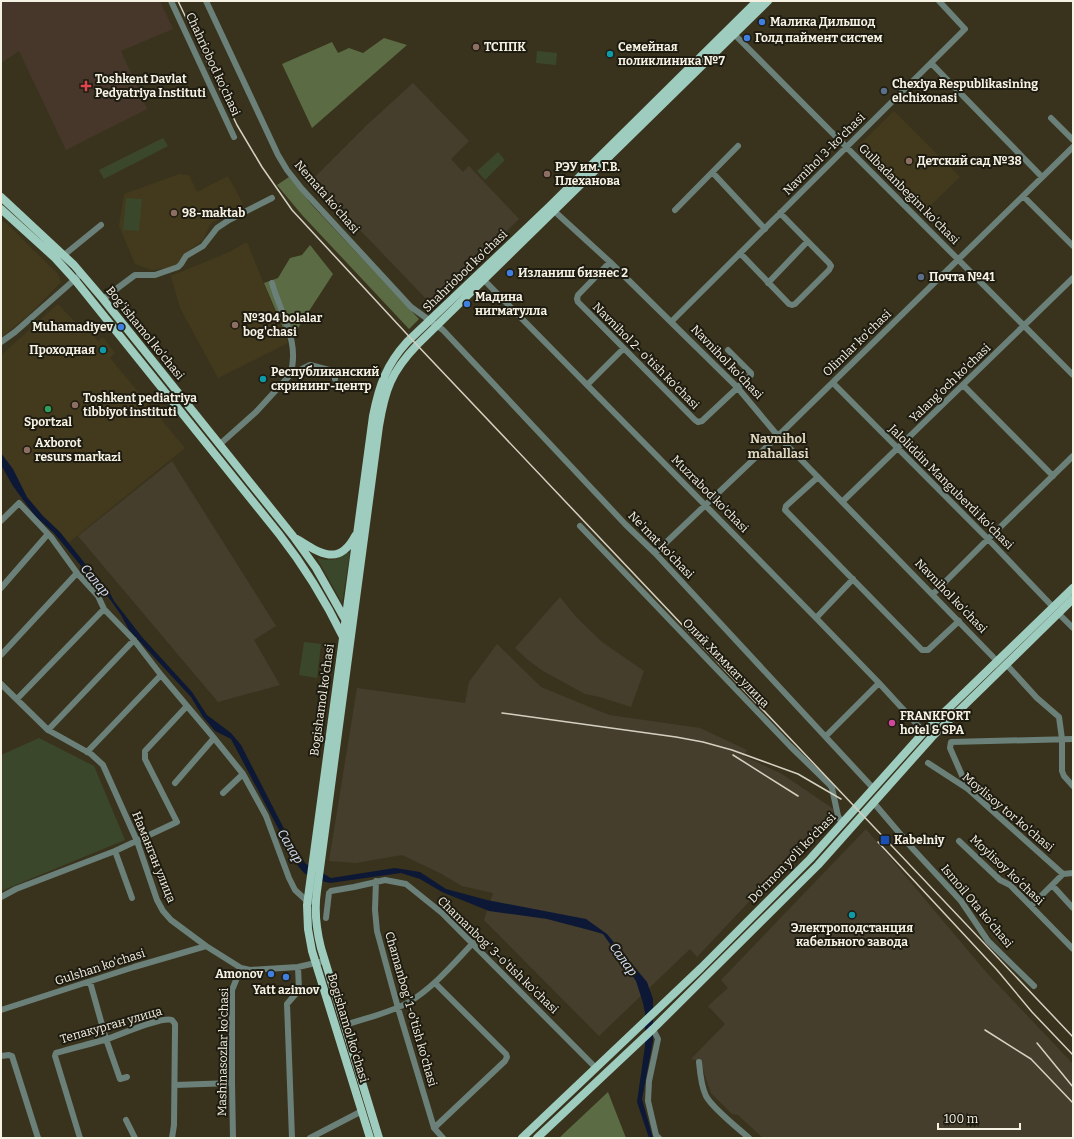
<svg xmlns="http://www.w3.org/2000/svg" width="1074" height="1139" viewBox="0 0 1074 1139" font-family="Bitter,serif">
  <rect width="100%" height="100%" fill="#39331d"/>
  <!-- built -->
  <path fill="#433a1d" d="M894,111L960,177L924,212L859,145Z
    M179,174L189,175L197,192L228,176L243,204L211,223L203,240L188,251L175,267L152,270L135,264L119,226L124,194Z
    M1,220L7,224L58,274L61,282L34,310L1,338Z
    M247,242L288,343L218,378L180,308L171,276L229,252Z
    M58,304L75,322L83,323L98,341L103,337L115,353L110,358L185,448L67,544L40,516L1,461V355Z"/>
  <!-- industrial -->
  <path fill="#463e2d" d="M413,83L469,141L451,159L463,172L469,166L519,219L431,304L312,180L368,124Z
    M172,461L276,626L254,640L280,685L218,702L78,536Z
    M560,597L577,618L602,642L644,671L631,707L600,697L585,694L543,671L528,660L515,648Z
    M497,644L541,687L609,715L700,728L747,750L744,756L782,774L835,810L697,957L690,949L599,1036L484,920L493,893L462,886L440,873L402,855L356,863L329,861L357,688L465,703L469,682Z
    M866,829L986,972L1073,1064V1138H763L738,1115L732,1114L711,1093L700,1061L691,1059L725,1024L708,1006L728,988L721,980Z"/>
  <!-- medical -->
  <path fill="#47372b" d="M1,1H160L173,29L121,51L147,109L66,150L19,51L1,63Z"/>
  <!-- green -->
  <path fill="#3b472a" d="M537,51L557,53L556,65L536,63Z
    M163,138L168,146L104,179L99,170Z
    M498,152L505,160L485,180L477,171Z
    M126,198L142,199L139,231L123,230Z
    M345,553H350L342,603L317,558C326,561 338,561 345,553Z
    M304,642L321,644L317,678L299,675Z
    M39,738L94,766L125,840L1,891V755Z"/>
  <!-- forest -->
  <path fill="#5b6b44" d="M384,38L407,45L312,128L282,64L332,42L338,53L349,48L363,53Z
    M289,177L312,205L419,319L409,329L302,215L277,185Z
    M310,245L333,274L289,342L264,283L278,278L290,258L302,255Z
    M608,1092L626,1138H559Z"/>
  <!-- water -->
  <path fill="#0c1836" d="M1,453L13,469L27,497L43,516L60,532L98,580L108,589L114,601L142,637L192,692L207,715L231,733L241,745L296,852L306,864L331,878L395,868L420,872L446,889L487,900L586,919L607,934L647,982L653,999V1041L642,1099L653,1138H649L637,1102L645,1046V1013L643,1003L636,981L603,934L589,930L547,919L489,911L442,892L420,879L401,873L330,883L317,880L304,873L298,866L231,739L215,731L203,717L191,697L129,630L121,615L107,595L96,584L54,533L35,516L13,486L1,465Z"/>
  <g fill="none" stroke-linecap="round" stroke-linejoin="round">
    <!-- minor -->
    <path stroke="#6a8079" stroke-width="6" d="M171,1L234,137
      M206,1L278,155L287,170L302,189L411,307L443,330L625,524L655,553L873,788
      M731,31L1073,375
      M931,63L1042,177
      M1051,118L1073,140
      M713,173L765,229
      M1023,196L1073,246
      M552,209L610,262L737,387L778,436L997,661
      M675,210L738,146
      M740,253L789,304L792,305L795,304L829,270L831,266L829,263L780,213
      M64,255L101,225
      M610,262L578,295L577,299L578,302L695,420L698,422L702,421L751,375V373L728,350
      M481,277L816,618L879,683L924,732
      M272,283C280,312 301,343 290,375
      M768,283L807,242
      M103,299L135,275H155L178,267L181,264L186,256L203,246L217,228L229,220L272,198
      M671,322L965,29L939,1
      M1,342L15,332L81,274
      M833,383L988,539L1053,607
      M587,385L623,349
      M963,385L1053,476
      M219,445L256,412L290,375L310,365L333,371L335,373V379
      M818,477L786,506L785,510L922,650H928L959,621
      M842,502L1073,278
      M1,521L19,503L51,537L77,573L98,596L104,609L134,640L161,675L214,738L243,774L266,816L289,878L295,890L307,901L315,902
      M580,526L790,746L830,785L832,788L838,816L842,823
      M655,553L778,436L1073,147
      M1,588L48,534
      M933,594L988,539L1073,456
      M1058,613L1073,628
      M816,618L853,579
      M1,655L77,573
      M1006,664L1037,698L1059,717L1062,739V771L1064,776L1073,786
      M1,684L48,730L91,754L103,765L137,841L157,900L163,911L171,920L206,946L241,968L250,970L298,967L320,962
      M17,699L104,609
      M48,730L134,640
      M826,736L879,683
      M87,752L161,675
      M928,763L968,789L1063,874L1073,873
      M175,783L214,738
      M968,789L950,748L951,742L1073,739
      M223,793L243,774
      M873,802L913,849L961,901L988,941L1034,986
      M959,841L1000,880L1010,885L1073,949
      M115,851L132,898
      M376,881L375,910L377,931L398,1008L434,1128L443,1138
      M1052,885L1073,908
      M1,897L16,889L115,851L177,822L145,759V751L187,706
      M1031,906L1063,874
      M326,918L329,893L331,891L354,887L385,880L406,884L442,913L596,1068
      M90,982L106,1039L120,1079L127,1077
      M1,1010L134,967L206,946
      M345,1025C366,1018 390,1013 409,1002C434,987 453,964 473,943
      M653,1029L658,1039L649,1081L648,1101L656,1135L659,1138
      M1,1056L9,1055L12,1056L38,1138
      M699,1062C700,1073 701,1086 706,1096C713,1109 738,1128 749,1138
      M175,1085L232,1083
      M126,1120L135,1138
      M434,1128L505,1061L507,1057L506,1054L435,983
      M80,1138L55,1056L56,1053C73,1048 90,1044 107,1039C120,1035 161,1016 172,1020L175,1024V1031L174,1125L172,1138
      M233,1138L232,1083V990L241,968
      M292,1138L287,1004L299,990L298,967
      M310,1138L362,1111"/>
    <!-- major -->
    <path stroke="#9eccbe" stroke-width="8" d="M1,197L74,265L103,299L293,536L316,568L346,621
      M1,209L55,258L75,280L279,534C304,566 325,600 343,637
      M297,539C319,553 339,567 355,536
      M370,1138L312,951L308,929L307,905L373,416C379,386 386,365 407,342L550,206L757,1
      M379,1138L321,948C316,928 314,911 317,891L379,426C385,390 391,372 417,345L768,1
      M522,1138L701,968L810,859L924,732L1073,588
      M537,1138L653,1029L818,865L932,737L1073,599"/>
    <!-- rail -->
    <path stroke="#d5d1c2" stroke-width="1.5" d="M178,1L237,125L262,167L292,210L417,345L1073,1037
      M502,713L676,737L703,742L732,750L798,774L841,799
      M733,755L798,796
      M878,842L997,970L1032,1012L1073,1055
      M985,1030L1031,1059L1073,1103
      M1037,1043L1073,1087"/>
  </g>
  <!-- markers -->
  <g fill="#3f7fe0" stroke="#1e1b11" stroke-width="1.5">
    <circle cx="762" cy="22" r="4"/>
    <circle cx="747" cy="38" r="4"/>
    <circle cx="510" cy="273" r="4"/>
    <circle cx="467" cy="304" r="4"/>
    <circle cx="121" cy="327" r="4"/>
    <circle cx="271" cy="974" r="4"/>
    <circle cx="286" cy="977" r="4"/>
  </g>
  <g fill="#8d6e63" stroke="#1e1b11" stroke-width="1.5">
    <circle cx="476" cy="47" r="4"/>
    <circle cx="909" cy="161" r="4"/>
    <circle cx="547" cy="174" r="4"/>
    <circle cx="174" cy="213" r="4"/>
    <circle cx="235" cy="325" r="4"/>
    <circle cx="75" cy="405" r="4"/>
    <circle cx="27" cy="450" r="4"/>
  </g>
  <g fill="#0f9aa8" stroke="#1e1b11" stroke-width="1.5">
    <circle cx="610" cy="54" r="4"/>
    <circle cx="103" cy="350" r="4"/>
    <circle cx="263" cy="379" r="4"/>
    <circle cx="852" cy="915" r="4"/>
  </g>
  <path fill="#e0444e" stroke="#1e1b11" stroke-width="1.5" d="M84 80h4v4h4v4h-4v4h-4v-4h-4v-4h4z"/>
  <g fill="#5c6f8a" stroke="#1e1b11" stroke-width="1.5">
    <circle cx="884" cy="91" r="4"/>
    <circle cx="921" cy="277" r="4"/>
  </g>
  <circle fill="#2e9e5b" stroke="#1e1b11" stroke-width="1.5" cx="48" cy="409" r="4"/>
  <circle fill="#d1479c" stroke="#1e1b11" stroke-width="1.5" cx="892" cy="723" r="4"/>
  <rect fill="#1a4fb4" stroke="#1e1b11" stroke-width="1.5" x="880" y="835" width="10" height="10" rx="2"/>
  <g text-anchor="middle" stroke-width="4" stroke-linejoin="round" paint-order="stroke">
    <!-- poi labels -->
    <g font-size="12" font-weight="bold" fill="#f5f1e3" stroke="#1e1b11" text-anchor="start">
      <text x="770" y="26">Малика Дильшод</text>
      <text x="755" y="42">Голд паймент систем</text>
      <text x="484" y="51">ТСППК</text>
      <text x="618" y="51">Cемейная<tspan x="618" dy="14">поликлиника №7</tspan></text>
      <text x="95" y="83">Toshkent Davlat<tspan x="95" dy="14">Pedyatriya Instituti</tspan></text>
      <text x="892" y="88">Chexiya Respublikasining<tspan x="892" dy="14">elchixonasi</tspan></text>
      <text x="917" y="165">Детский сад №38</text>
      <text x="555" y="171">РЭУ им. Г.В.<tspan x="555" dy="14">Плеханова</tspan></text>
      <text x="182" y="217">98-maktab</text>
      <text x="518" y="277">Изланиш бизнес 2</text>
      <text x="929" y="281">Почта №41</text>
      <text x="475" y="301">Мадина<tspan x="475" dy="14">нигматулла</tspan></text>
      <text x="243" y="322">№304 bolalar<tspan x="243" dy="14">bog'chasi</tspan></text>
      <text x="113" y="331" text-anchor="end">Muhamadiyev</text>
      <text x="95" y="354" text-anchor="end">Проходная</text>
      <text x="271" y="376">Республиканский<tspan x="271" dy="14">скрининг-центр</tspan></text>
      <text x="83" y="402">Toshkent pediatriya<tspan x="83" dy="14">tibbiyot instituti</tspan></text>
      <text x="48" y="426" text-anchor="middle">Sportzal</text>
      <text x="35" y="447">Axborot<tspan x="35" dy="14">resurs markazi</tspan></text>
      <text x="900" y="720">FRANKFORT<tspan x="900" dy="14">hotel &amp; SPA</tspan></text>
      <text x="894" y="844">Kabelniy</text>
      <text x="852" y="932" text-anchor="middle">Электроподстанция<tspan x="852" dy="14">кабельного завода</tspan></text>
      <text x="263" y="978" text-anchor="end">Amonov</text>
      <text x="286" y="994" text-anchor="middle">Yatt azimov</text>
    </g>
    <!-- street labels -->
    <g font-size="12" fill="#f5f1e3" stroke="#1e1b11">
      <text transform="translate(213 64) rotate(65)" y="4">Chahriobod ko'chasi</text>
      <text transform="translate(824 154) rotate(-45)" y="4">Navnihol 3-ko'chasi</text>
      <text transform="translate(909 194) rotate(45)" y="4">Gulbadanbegim ko'chasi</text>
      <text transform="translate(327 197) rotate(49)" y="4">Nemata ko'chasi</text>
      <text transform="translate(465 271) rotate(-44)" y="4">Shahriobod ko'chasi</text>
      <text transform="translate(145 333) rotate(51)" y="4">Bog'ishamol ko'chasi</text>
      <text transform="translate(857 343) rotate(-44)" y="4">Olimlar ko'chasi</text>
      <text transform="translate(646 356) rotate(45)" y="4">Navnihol 2- o'tish ko'chasi</text>
      <text transform="translate(727 362) rotate(46)" y="4">Navnihol ko'chasi</text>
      <text transform="translate(950 383) rotate(-44)" y="4">Yalang'och ko'chasi</text>
      <text transform="translate(951 487) rotate(45)" y="4">Jaloliddin Manguberdi ko'chasi</text>
      <text transform="translate(710 494) rotate(45)" y="4">Muzrabod ko'chasi</text>
      <text transform="translate(661 545) rotate(46)" y="4">Ne'mat ko'chasi</text>
      <text transform="translate(951 596) rotate(46)" y="4">Navnihol ko'chasi</text>
      <text transform="translate(726 663) rotate(46)" y="4">Олий Химмат улица</text>
      <text transform="translate(322 700) rotate(-82)" y="4">Bogishamol ko'chasi</text>
      <text transform="translate(1008 812) rotate(40)" y="4">Moylisoy tor ko'chasi</text>
      <text transform="translate(154 857) rotate(68)" y="4">Наманган улица</text>
      <text transform="translate(792 858) rotate(-46)" y="4">Do‘rmon yo‘li ko‘chasi</text>
      <text transform="translate(1007 870) rotate(43)" y="4">Moylisoy koʻchasi</text>
      <text transform="translate(977 906) rotate(50)" y="4">Ismoil Ota koʻchasi</text>
      <text transform="translate(498 955) rotate(44)" y="4">Chamanbog' 3-o'tish ko'chasi</text>
      <text transform="translate(100 967) rotate(-18)" y="4">Gulshan ko'chasi</text>
      <text transform="translate(411 1009) rotate(74)" y="4">Chamanbog' 1-o'tish ko'chasi</text>
      <text transform="translate(111 1025) rotate(-16)" y="4">Тепакурган улица</text>
      <text transform="translate(348 1028) rotate(73)" y="4">Bogishamol ko'chasi</text>
      <text transform="translate(223 1052) rotate(-89)" y="4">Mashinasozlar ko'chasi</text>
    </g>
    <!-- neighbourhood labels -->
    <g font-size="13" font-weight="bold" fill="#ddd5bb" stroke="#1e1b11">
      <text x="778" y="443">Navnihol<tspan x="778" dy="15">mahallasi</tspan></text>
    </g>
    <!-- water labels -->
    <g font-size="13" font-style="italic" fill="#d8e4fd" stroke="#1e1b11">
      <text transform="translate(96 580) rotate(50)" y="5">Салар</text>
      <text transform="translate(291 846) rotate(59)" y="5">Салар</text>
      <text transform="translate(624 959) rotate(54)" y="5">Салар</text>
    </g>
  </g>
  <!-- border -->
  <rect width="1074" height="1139" fill="none" stroke="#f5f1e3" stroke-width="4"/>
  <!-- scale -->
  <path d="M938 1123v6h82v-6" fill="none" stroke="#f5f1e3" stroke-width="2"/>
  <text x="944" y="1123" font-size="12" fill="#f5f1e3" stroke="#1e1b11" stroke-width="3" paint-order="stroke">100 m</text>
</svg>
